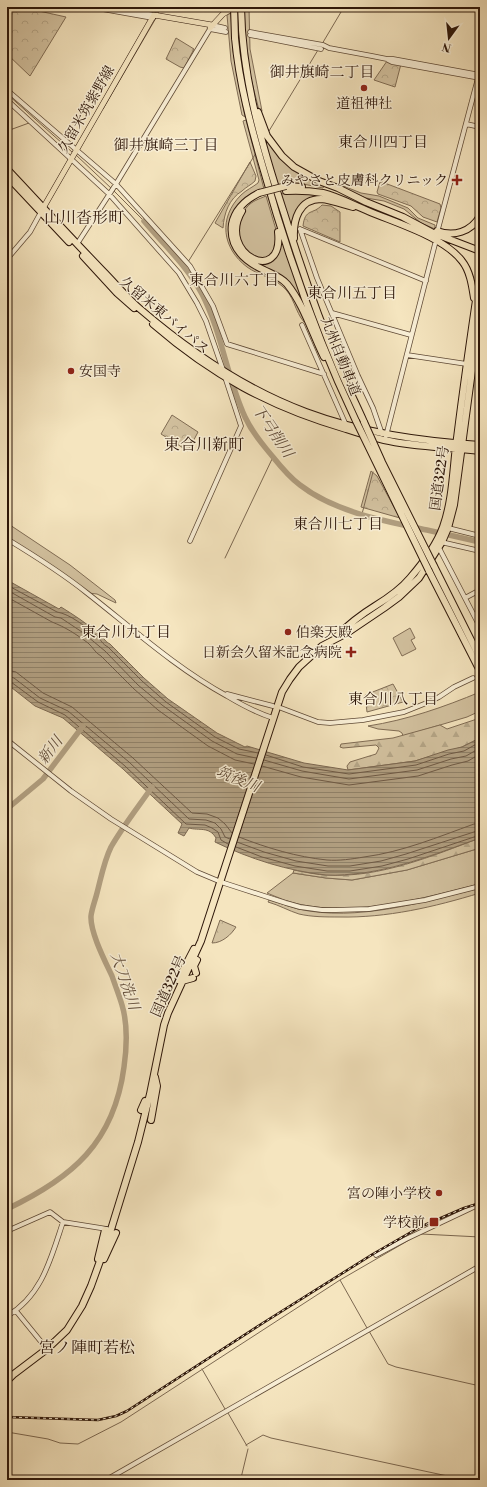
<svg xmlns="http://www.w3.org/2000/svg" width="487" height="1487" viewBox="0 0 487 1487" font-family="'Libre Bodoni','Noto Serif JP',serif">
  <defs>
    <pattern id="forest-firs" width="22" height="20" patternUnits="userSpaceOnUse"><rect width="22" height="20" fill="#d3c2a0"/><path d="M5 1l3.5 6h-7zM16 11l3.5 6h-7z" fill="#b5a688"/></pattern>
    <pattern id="park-crowns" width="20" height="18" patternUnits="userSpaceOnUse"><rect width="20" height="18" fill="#d3c2a0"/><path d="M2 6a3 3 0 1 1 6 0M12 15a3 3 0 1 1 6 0" fill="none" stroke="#b5a688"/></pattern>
    <pattern id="water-rules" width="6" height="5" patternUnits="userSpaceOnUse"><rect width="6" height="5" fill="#b19f81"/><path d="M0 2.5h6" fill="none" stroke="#908168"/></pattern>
  </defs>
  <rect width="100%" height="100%" fill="#f5e5bf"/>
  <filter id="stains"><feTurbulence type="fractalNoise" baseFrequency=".005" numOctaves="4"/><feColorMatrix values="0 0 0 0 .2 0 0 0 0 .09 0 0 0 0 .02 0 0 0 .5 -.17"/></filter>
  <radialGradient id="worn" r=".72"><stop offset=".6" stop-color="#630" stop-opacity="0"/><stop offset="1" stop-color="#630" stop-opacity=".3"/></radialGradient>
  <!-- grass -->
  <path fill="#d3c2a0" stroke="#806c54" d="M244,7L249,8L250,49L262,111L260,114L249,71L246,50Z
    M231,13L233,51L245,117L242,115L231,61L227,15Z
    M246,120L264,189L240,204L235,251C250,261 278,275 288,289C295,299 301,310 306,321L304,322C295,312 294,295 282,286C272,277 258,275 247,267C222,248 218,218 241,195C246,190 253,187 258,183L259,180L243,121Z
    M261,129L277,154L325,185L323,188L303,184L278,186Z
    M341,185L361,193L379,196L408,208L418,218L435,225V229L421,223L404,209L384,201L366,198L338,186Z
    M292,193L322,195L321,197L310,199L291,230L279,194Z
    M266,196L277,233V244L271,256L260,259C256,257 252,256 248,253C234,243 236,219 247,207C252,201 259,199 266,196Z
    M281,238L306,310L297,293L254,262C270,267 281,254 281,238Z
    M7,523L70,565L115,600L116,603L97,594L88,593L55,568L7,537Z
    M410,628L415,638L411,640L416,649L402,656L393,638Z
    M480,692V711L467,717L403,736L402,733L399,731L378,729L368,726C407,720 444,707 480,692Z
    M480,848V884C423,898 358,917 298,904C288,902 277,897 267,893L293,873L326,878L352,880L407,870Z
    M480,888V893C434,907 387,918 339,917C326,917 312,917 299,914C289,911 279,905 268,902L269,900C279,903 288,906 298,909C357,922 423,902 480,888Z"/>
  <!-- forest -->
  <path fill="url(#forest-firs)" stroke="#806c54" d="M480,718V738L462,747L415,761L348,770L347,766L350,762L376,754L379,748L376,745L343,748L340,747L341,744L393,738L440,725L447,729Z
    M480,838V848L407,870L352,880L326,878L293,873L294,870C305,872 317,875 328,875C380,878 432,856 480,838Z"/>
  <!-- park -->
  <path fill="url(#park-crowns)" stroke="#806c54" d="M7,7H21L66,17L30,76L7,54Z
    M176,38L194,49L184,68L180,67L166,59Z
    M387,61L401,64L395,87L374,80Z
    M250,162L256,176L255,181C251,185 246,187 242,191C229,199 224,213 223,228L215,223Z
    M380,182H382L440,204L441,208L437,222L423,217L411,206L378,194L377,192Z
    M322,205L331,206L340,212V242L303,226C305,208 313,215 322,205Z
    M172,415L198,432L188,451L161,434Z
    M371,471L377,476L400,518L361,507Z
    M393,684L403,702L367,712L365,695Z
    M220,920L236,927C231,935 222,943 212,943Z"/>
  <!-- water -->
  <path fill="url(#water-rules)" stroke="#7c6851" d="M7,580L59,609L61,607C74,615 86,623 98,633C103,636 104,641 110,644L144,678L168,699L217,733L245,747L247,746L304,763L348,770L415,761L448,750L462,747L480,738V838C441,852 404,867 363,873C351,874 338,876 326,875C288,871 250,859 215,842L216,838C209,826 199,831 189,828L184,836L178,833L182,824L123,769L63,718L35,706L7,684Z"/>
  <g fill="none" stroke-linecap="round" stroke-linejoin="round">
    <!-- shore -->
    <path stroke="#6f5a45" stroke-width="1" d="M7,585L57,612C70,614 86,627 97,636C101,640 102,644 108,647L142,681L166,702L215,737L239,749L258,753
      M7,590L55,617L61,618L82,632L105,651L138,685L162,705L212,741L237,754L256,758
      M7,597L52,622C65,627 76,634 88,643C93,647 95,653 101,656L134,689L158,710L208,746L235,760L254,764
      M7,670L16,672L43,693L72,707L133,758L192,813L207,814L218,818L225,824L232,833
      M7,676L14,678L40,698L68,711L129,762L189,819L206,820L215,823L221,829L225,837L230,839
      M7,681L11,682L38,702L65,715L125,766L186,824L205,825L212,828L218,832L221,840L228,844
      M266,755L303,767L349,774L416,765L449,754L464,751L480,742
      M264,760L302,771L349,779L417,770L451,759L466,756L480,748
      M262,766L301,777L349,785L418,776L452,765L468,761L480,754
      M239,837C267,848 297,857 327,860C339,861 352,859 364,857C402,852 438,837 474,824H480
      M237,842L264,852L296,861L328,866H350L381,861L406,854L480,830
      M236,847L262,857L295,866L327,871H350L382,866L408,859L480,835"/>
    <!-- stream -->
    <path stroke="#7c6851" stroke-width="1" d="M158,13L161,7
      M322,44L344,7
      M7,94L72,152
      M103,109L156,18
      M7,131L29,123
      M269,131L318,50
      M76,155L112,189
      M114,191L144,221
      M188,262L256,153
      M184,269L186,265
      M362,514L373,472
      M225,558L273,457
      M421,1234L480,1237
      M367,1328L340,1280L416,1236
      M369,1331L388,1364L396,1367L480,1386
      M202,1369L225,1409
      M228,1413L247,1446
      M7,1432L48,1439L60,1443L78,1444L121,1422L340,1280
      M246,1445L263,1435L271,1438L466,1480
      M241,1478L248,1449"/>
    <!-- river -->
    <path stroke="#b19f81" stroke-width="5.5" d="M144,221C164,245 188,267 202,294C222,333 227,378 245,417C252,432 262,444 273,457C281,467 289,477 300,485C335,512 384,521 427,530C445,534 462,538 480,542
      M7,809L43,779L83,726
      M7,1209C72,1178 114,1143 124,1067C127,1046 128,1025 122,1005C119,995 115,985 112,976C105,961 90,932 91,916C92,908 95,901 97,893C101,878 104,861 111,847C123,826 139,806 152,787"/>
    <!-- minor-tunnel -->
    <path stroke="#cdbc9b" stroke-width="4" stroke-dasharray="4 2" stroke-linecap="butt" d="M473,678L480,675"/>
    <defs>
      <path id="minor" d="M91,7L153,18
        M111,7L154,15
        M212,25L225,28
        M250,32L323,45L329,48L372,56L387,59H393L480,75
        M250,35L321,49
        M388,60L392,62L480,78
        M7,90L116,184L190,266L213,306L227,344L324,374
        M7,100L109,194L179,273L197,303L206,321L223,370
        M466,124L480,127
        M300,229L317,278L358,376L373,408L382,434
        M300,229L426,281
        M438,229L478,78
        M77,244L116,184L210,29L226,32
        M7,259L30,232L41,212
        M332,313L411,335
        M302,325L346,425
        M407,355L480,366
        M386,436L435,244
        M448,528L480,536
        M7,539C35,556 62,573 87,593C133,629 176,668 227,696C242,705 257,713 273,718
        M190,541L241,426L225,377
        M441,542L480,551
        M438,546L480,627
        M465,598L480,590
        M227,694L273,706
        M281,708L318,722L330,723L363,720L404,712L429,702L439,697L454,687L473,678
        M7,740L71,791L111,819L197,872L221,882L286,903L300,907L322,910H336L369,909L425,900L480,886
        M7,1231L50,1212L63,1222L107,1229
        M376,1255L406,1239L480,1204
        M16,1311L47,1349
        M7,1316C42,1296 51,1258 63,1222
        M106,1480L480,1266"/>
      <path id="major" d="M210,28L223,14L235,7
        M42,210L154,15L212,25"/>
      <path id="highway" d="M241,7C242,78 262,146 284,213C300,265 318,317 339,367C347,386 356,404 364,422
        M235,38C239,83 251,127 264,171C288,257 318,341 356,421
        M258,112L267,136L282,156L294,167L319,181L338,188L366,202L403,217L433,233L480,251
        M7,169C39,203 70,237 102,270C115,283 126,297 140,309C189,351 244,389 306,412C362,433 421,441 480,445
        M7,176L69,242
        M286,186L302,187
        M286,191C299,190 311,191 323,193C339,197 353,205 368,211C396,223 444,237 462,261C470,271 472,285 474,298
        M259,193C247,199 235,209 232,224C229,247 244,261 264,270C272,274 281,277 287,284C304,305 312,333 324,357
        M242,211C216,254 284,287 278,232
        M437,231C454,237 471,232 480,216
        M294,238C293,220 299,199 321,199C332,200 342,204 353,207
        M83,256L117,293L134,308
        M153,324C212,375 270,407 346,429C358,433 371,437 384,440C415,447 448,447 480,451
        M434,566L480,658
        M429,571L480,671
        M337,636C348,625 362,614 375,606C388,598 400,590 410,578C423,563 436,546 443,527C453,499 453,467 457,438C464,382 472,327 480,273
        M196,973L194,966L197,960
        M178,980L194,949
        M182,981L193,978
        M141,1110L145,1101
        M151,1120L157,1086L155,1077
        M98,1259L105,1230
        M104,1259L116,1233
        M7,1381L14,1374L47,1349L67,1330L82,1306L91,1286L109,1236L138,1142L150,1094L164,1025L168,1013L201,941L282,692L290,679L299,667L322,646L347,633L384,608L399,597L419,578L442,542L448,528L454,505L480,311"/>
    </defs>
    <!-- minor casing -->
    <use href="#minor" stroke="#5f4a36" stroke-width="5.5"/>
    <!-- major casing -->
    <use href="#major" stroke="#2d1609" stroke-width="6"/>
    <!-- highway casing -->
    <use href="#highway" stroke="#2d1609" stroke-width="8"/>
    <!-- minor -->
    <use href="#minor" stroke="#f8eed5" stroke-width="4"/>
    <!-- major -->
    <use href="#major" stroke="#f5e5bf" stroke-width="5"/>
    <!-- highway -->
    <use href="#highway" stroke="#f5e5bf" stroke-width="6"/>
    <defs>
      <path id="rail" d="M7,1417L98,1420L116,1416L127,1411L263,1323L373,1254L420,1227L464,1208L477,1204"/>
    </defs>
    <!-- rail casing -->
    <use href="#rail" stroke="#2d1609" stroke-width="2.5"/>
    <!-- rail -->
    <use href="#rail" stroke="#f8eed5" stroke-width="1" stroke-dasharray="3" stroke-linecap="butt"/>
    <defs>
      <path id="highway-bridge" d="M234,7L235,38
        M259,193L286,186
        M356,421L429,571
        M364,422L382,462L434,566"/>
    </defs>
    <!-- highway-bridge casing -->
    <use href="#highway-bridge" stroke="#2d1609" stroke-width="8" stroke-linecap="butt"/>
    <!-- highway-bridge -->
    <use href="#highway-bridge" stroke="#f5e5bf" stroke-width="6"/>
  </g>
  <!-- markers -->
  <g fill="#8f2418" stroke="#f8eed5" stroke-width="1.5">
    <circle cx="364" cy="88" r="4"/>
    <path d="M455 174h4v4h4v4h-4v4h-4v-4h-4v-4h4z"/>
    <circle cx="71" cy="371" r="4"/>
    <circle cx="288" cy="632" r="4"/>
    <path d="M349 646h4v4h4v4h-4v4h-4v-4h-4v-4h4z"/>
    <circle cx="439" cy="1193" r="4"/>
    <rect x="429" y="1217" width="10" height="10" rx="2"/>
  </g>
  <g text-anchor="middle" stroke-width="3" stroke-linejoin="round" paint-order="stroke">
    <!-- poi labels -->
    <g font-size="14" fill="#2d1609" stroke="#f8eed5" text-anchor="end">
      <text x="364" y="108" text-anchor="middle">道祖神社</text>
      <text x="448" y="185">みやさと皮膚科クリニック</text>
      <text x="79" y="376" text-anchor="start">安国寺</text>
      <text x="296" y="637" text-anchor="start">伯楽天殿</text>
      <text x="342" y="657">日新会久留米記念病院</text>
      <text x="431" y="1198">宮の陣小学校</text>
      <text x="425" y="1227">学校前</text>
    </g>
    <!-- street labels -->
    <g font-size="14" fill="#2d1609" stroke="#f8eed5">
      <text transform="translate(86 109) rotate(-60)" y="5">久留米筑紫野線</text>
      <text transform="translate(165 315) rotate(40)" y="5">久留米東バイパス</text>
      <text transform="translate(341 356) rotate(68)" y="5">九州自動車道</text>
      <text transform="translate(439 478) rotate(-82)" y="5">国道322号</text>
      <text transform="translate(168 986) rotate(-66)" y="5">国道322号</text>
    </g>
    <!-- neighbourhood labels -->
    <g font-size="15" fill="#2d1609" stroke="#f8eed5">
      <text x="322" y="77">御井旗崎二丁目</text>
      <text x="383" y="147">東合川四丁目</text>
      <text x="166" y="150">御井旗崎三丁目</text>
      <text x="234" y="285">東合川六丁目</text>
      <text x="352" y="298">東合川五丁目</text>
      <text x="338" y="529">東合川七丁目</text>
      <text x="126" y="637">東合川九丁目</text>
      <text x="393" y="704">東合川八丁目</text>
    </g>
    <!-- water labels -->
    <g font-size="15" font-style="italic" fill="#624d39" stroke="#f8eed5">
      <text transform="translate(273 431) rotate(56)" y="5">下弓削川</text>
      <text transform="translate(50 750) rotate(-53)" y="5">新川</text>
      <text transform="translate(238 779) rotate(22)" y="5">筑後川</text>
      <text transform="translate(125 981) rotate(71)" y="5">大刀洗川</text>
    </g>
    <!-- quarter labels -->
    <g font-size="16" fill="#2d1609" stroke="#f8eed5">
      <text x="84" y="223">山川沓形町</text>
      <text x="204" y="450">東合川新町</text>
      <text x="87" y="1353">宮ノ陣町若松</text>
    </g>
  </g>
  <!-- margin -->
  <rect width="487" height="1487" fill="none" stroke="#f5e5bf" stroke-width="24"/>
  <rect x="8" y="8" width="471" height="1471" fill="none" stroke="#2d1609" stroke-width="2"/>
  <rect x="12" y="12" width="463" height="1463" fill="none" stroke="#2d1609"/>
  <!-- north arrow -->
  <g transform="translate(449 38) rotate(195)" stroke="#f8eed5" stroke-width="3" paint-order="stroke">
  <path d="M0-3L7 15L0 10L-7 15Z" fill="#2d1609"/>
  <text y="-6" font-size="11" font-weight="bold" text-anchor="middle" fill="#2d1609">N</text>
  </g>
  <rect width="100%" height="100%" filter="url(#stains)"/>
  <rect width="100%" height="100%" fill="url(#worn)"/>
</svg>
